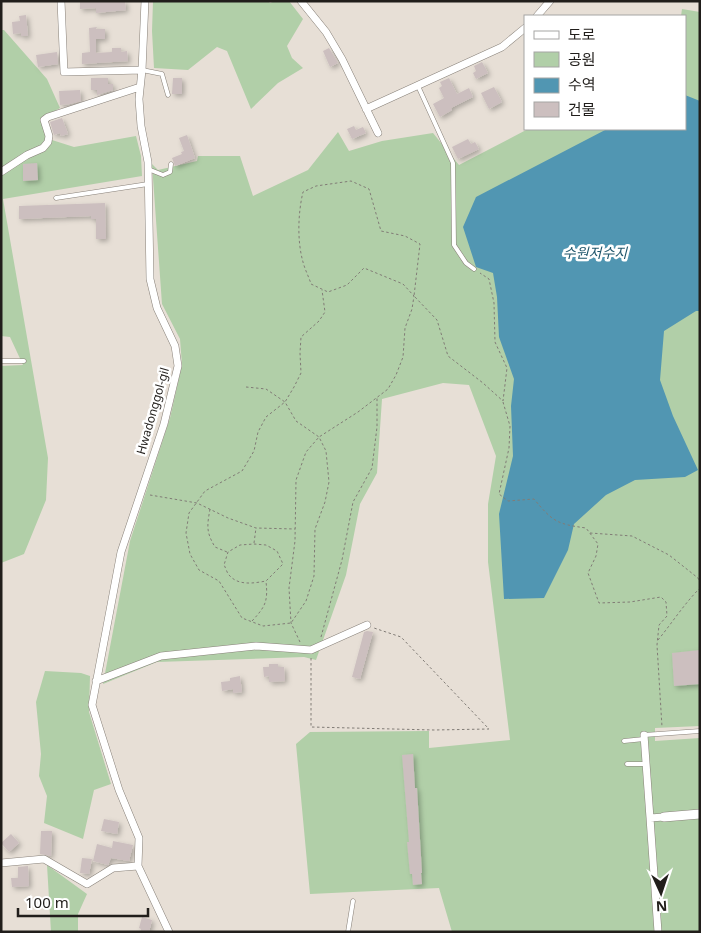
<svg xmlns="http://www.w3.org/2000/svg" width="701" height="933" viewBox="0 0 701 933" font-family="'Noto Sans','Noto Sans KR',sans-serif">
  <defs>
    <filter id="shadow"><feDropShadow dx="2.5" dy="2.5" stdDeviation="2.5" flood-color="#0004"/></filter>
  </defs>
  <rect width="100%" height="100%" fill="#e7dfd6"/>
  <!-- green -->
  <path fill="#b1cfa8" d="M153,1H268L270,3L275,1H289L303,19L287,46L292,58L303,68L278,83L251,109L227,51L217,47L188,70L154,68L152,31Z
    M682,9L700,12V726L655,728V741L700,738V932H452L439,888L310,894L296,744L310,732L429,731V748L510,740L488,562V504L496,456L469,385L443,383L382,399L377,473L360,504L346,575L316,660L304,657L157,662L103,684L130,541L170,418L182,365L180,339L162,304L152,164L158,170L197,161L198,156H240L253,196L308,170L338,132L349,151L382,141L433,133L459,165L528,129H685V16H681Z
    M1,30H4L47,79L60,108L41,119L52,140L74,147L136,136L141,156L142,176L3,199L48,458L46,500L24,554L1,563V366L23,365L10,337L1,336Z
    M45,671L81,673L90,676L89,712L111,784L94,790L83,839L44,823L47,796L39,776L41,754L36,702Z
    M47,865L87,894L78,914V932H51Z"/>
  <!-- water -->
  <path fill="#5196b2" d="M685,95L700,101V311H696L664,331L660,380L673,416L698,470L685,477L635,480L606,495L574,524L568,550L544,598L504,599L499,514L513,456L511,406L514,379L499,337L497,297L493,273L476,267L463,227L476,197L607,129H685Z"/>
  <!-- building -->
  <path fill="#ccbfbf" filter="url(#shadow)" d="M80,1H125L126,10L96,13V8L80,9Z
    M26,15L28,36H21V33L13,34L12,22L20,21L19,16Z
    M97,27L96,29H105V39H96V53L112,52V48H121V52L127,51L128,61L82,64V53L90,52L89,28Z
    M329,48L338,63L330,67L323,51Z
    M57,52L58,64L38,67L36,55Z
    M482,62L488,73L476,79L473,73L476,71L474,66Z
    M91,78H108V84H113V90L97,95V90H91Z
    M173,78H182V94H172Z
    M449,78L457,94L469,88L473,97L451,108L452,110L440,117L433,104L444,98L439,88L442,86L440,82Z
    M494,87L502,102L489,109L481,93Z
    M80,90L81,101L70,104L60,105L59,91Z
    M62,118L68,134L61,136L60,133L54,135L50,122Z
    M354,126L356,130L363,127L366,133L352,139L347,129Z
    M187,135L195,158L175,166L172,158L182,154L181,152L184,151L179,138Z
    M468,139L471,144L475,142L479,149L458,159L452,147Z
    M37,163L38,180L23,181V164Z
    M105,203L106,239H96V219H91V216L19,219V206Z
    M367,631L373,632L360,679L352,677L364,632Z
    M700,650V684L674,686L672,653Z
    M269,664H278V667H284L285,681L269,682V676L264,677L263,667H269Z
    M240,676L242,692L233,693V689L222,691L221,682L230,681V678Z
    M413,754L415,788H417L422,873H421L422,884L413,885L412,874H410L407,842H409L402,755Z
    M104,819L119,822L117,834L101,831Z
    M41,831H52L51,856L40,854Z
    M11,834L19,843L9,852L1,843Z
    M113,841L133,845L129,861L111,858L108,865L93,861L97,844L112,848Z
    M82,858L92,859L89,874L80,873Z
    M28,866L29,886L12,887L11,878H18V867Z
    M142,917L152,920L149,932H140L141,929L139,928Z"/>
  <g fill="none" stroke-linecap="round" stroke-linejoin="round">
    <defs>
      <path id="service" d="M142,70L162,74L168,95
        M418,86L453,163L454,245L466,263L474,269
        M148,169L163,175L170,172L171,164
        M56,198L148,184
        M1,361H24
        M644,735L700,731
        M624,741L644,739
        M627,764H645
        M348,932L353,901"/>
      <path id="minor" d="M61,1L64,72L142,70
        M301,1L326,32L342,59L378,133
        M537,16L550,1
        M366,109L502,47L525,28
        M1,172L27,155L43,148L48,142L49,136L44,120L48,117L140,87
        M96,681L161,656L256,646L311,650L367,625
        M644,735L650,818
        M1,863L44,859L87,884L113,868L138,866L169,932
        M138,866L139,838L119,790L92,705L121,552L164,424L178,366L175,346L157,308L150,279L148,162L141,126L139,99L142,70L145,1
        M658,932L650,818L664,817"/>
      <path id="tertiary" d="M664,817L700,814"/>
    </defs>
    <!-- service casing -->
    <use href="#service" stroke="#888179" stroke-width="5"/>
    <!-- minor casing -->
    <use href="#minor" stroke="#888179" stroke-width="8"/>
    <!-- tertiary casing -->
    <use href="#tertiary" stroke="#888179" stroke-width="10"/>
    <!-- path -->
    <path stroke="#817c76" stroke-width="1" stroke-dasharray="2.5 2.5" stroke-linecap="butt" d="M246,387L266,389L285,402L296,421L319,437L326,451L329,482L325,502L315,529L314,576L306,601L291,623L263,626L242,618L219,581L199,570L190,554L186,533L189,513L205,491L242,471L254,451L258,432L266,417L285,402L294,387L301,373L300,353L301,337L319,321L325,312L322,290
      M503,402L510,426L509,448L499,494L508,501L534,499C553,522 557,524 586,528L598,544L596,556L588,573L599,603L630,602L661,597L666,602L667,616L659,625L657,645L662,727
      M150,495L197,503L228,518L256,528L295,529
      M210,509C207,526 206,532 215,547L227,552
      M590,533L632,536L669,555L698,578L700,583
      M254,543L256,528
      M252,621C266,606 268,601 266,581L283,564L277,551L266,545L254,544L240,545L228,552L224,565C226,568 227,574 230,576C239,586 255,583 266,581
      M321,637L342,560L353,502L372,468L377,427V398
      M658,640C672,623 684,604 700,588
      M300,642L291,623L289,588L295,541L296,480L306,452L319,437L358,412L388,389L396,375L403,357L405,328L412,309L414,296L403,284L364,268L347,285L328,292L311,284C309,277 305,270 303,262C297,241 298,213 303,192L316,186L351,181L369,189L381,231L405,236L420,244L414,296L437,320L448,356L483,383L503,401L507,368L495,342L494,303L489,279L480,273
      M311,658V727L434,730L489,729L401,637L374,628"/>
    <!-- service -->
    <use href="#service" stroke="#fff" stroke-width="4"/>
    <!-- minor -->
    <use href="#minor" stroke="#fff" stroke-width="7"/>
    <!-- tertiary -->
    <use href="#tertiary" stroke="#fff" stroke-width="9"/>
  </g>
  <g text-anchor="middle" stroke-width="5" stroke-linejoin="round" paint-order="stroke">
    <!-- street labels -->
    <g font-size="12" fill="#211e1b" stroke="#fff">
      <text transform="translate(153 411) rotate(-74)" y="4">Hwadonggol-gil</text>
    </g>
    <!-- water labels -->
    <g font-size="14" font-style="italic" fill="#1e556b" stroke="#fff">
      <text x="595" y="258">수원저수지</text>
    </g>
  </g>
  <!-- border -->
  <rect width="701" height="933" fill="none" stroke="#211e1b" stroke-width="5"/>
  <!-- legend -->
  <rect x="524" y="15" width="162" height="115" fill="#ffffff" stroke="#a6a5a4"/>
  <rect x="534" y="31" width="25" height="8" fill="#ffffff" stroke="#a6a5a4"/>
  <text x="568" y="40" font-size="15" fill="#211e1b">도로</text>
  <rect x="534" y="52" width="25" height="15" fill="#b1cfa8" stroke="#a6a5a4"/>
  <text x="568" y="65" font-size="15" fill="#211e1b">공원</text>
  <rect x="534" y="78" width="25" height="15" fill="#5196b2" stroke="#a6a5a4"/>
  <text x="568" y="90" font-size="15" fill="#211e1b">수역</text>
  <rect x="534" y="102" width="25" height="15" fill="#ccbfbf" stroke="#a6a5a4"/>
  <text x="568" y="115" font-size="15" fill="#211e1b">건물</text>
  <!-- north arrow -->
  <g transform="translate(661 893) rotate(177)" stroke="#ffffff" stroke-width="4" paint-order="stroke">
  <path d="M0-4L9 19L0 12L-9 19Z" fill="#211e1b"/>
  <text y="-8" font-size="14" font-weight="bold" text-anchor="middle" fill="#211e1b">N</text>
  </g>
  <!-- scale -->
  <path d="M18 908v8h130v-8" fill="none" stroke="#211e1b" stroke-width="2.5"/>
  <text x="25" y="908" font-size="15" fill="#211e1b" stroke="#ffffff" stroke-width="4" paint-order="stroke">100 m</text>
</svg>
